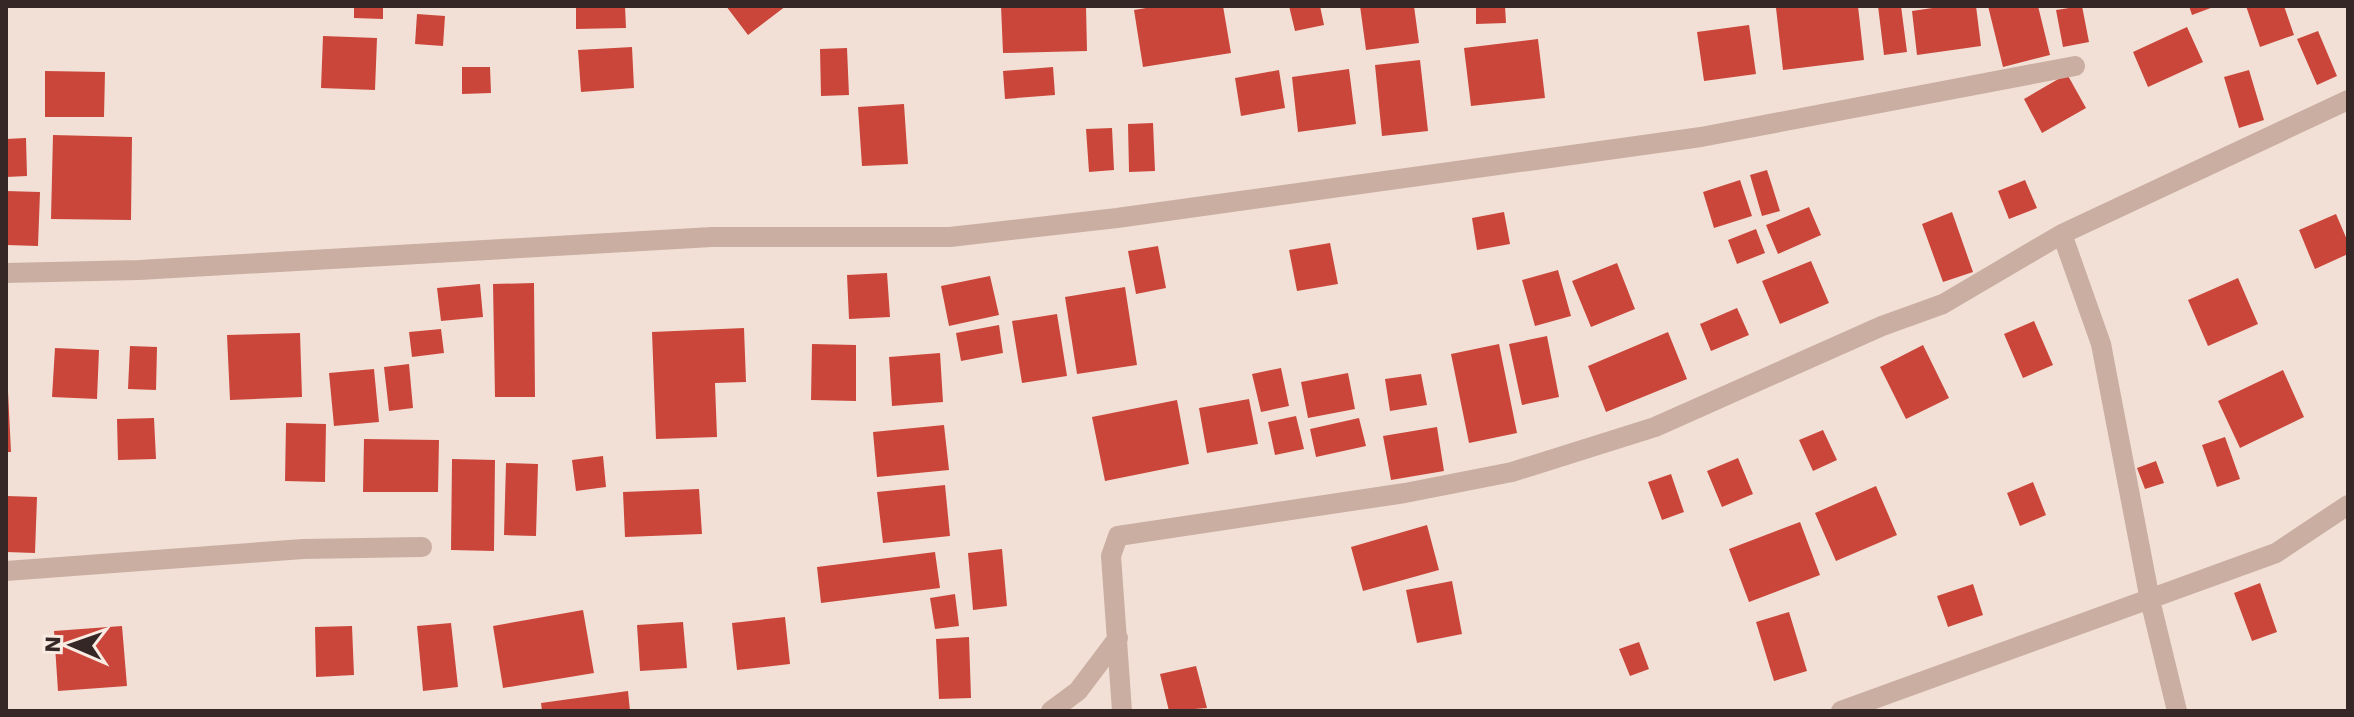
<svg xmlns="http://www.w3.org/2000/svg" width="2354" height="717" viewBox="0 0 2354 717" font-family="'Work Sans',sans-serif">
  <rect width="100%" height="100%" fill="#f2e0d6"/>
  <!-- building -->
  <path fill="#cb463a" d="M354,6H383V19L354,18Z
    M576,6H625L626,28L576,29Z
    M726,6H786L748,35Z
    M1001,6H1086L1087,51L1003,53Z
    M1158,6H1223L1231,53L1143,67L1134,10Z
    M1289,6H1320L1324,25L1295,31Z
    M1360,6H1414L1419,43L1366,50Z
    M1476,6H1505L1506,23L1476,24Z
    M1790,6H1858L1864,60L1783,70L1776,8Z
    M1878,6H1901L1907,52L1884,55Z
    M1946,6H1976L1981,46L1917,55L1912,11Z
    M1988,6H2038L2050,55L2003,67Z
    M2082,6L2089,42L2063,47L2056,10Z
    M2189,6H2216L2192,15Z
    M2246,6H2284L2294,35L2260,47Z
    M417,14L445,16L443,46L415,44Z
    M1749,25L1756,74L1704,81L1697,32Z
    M2187,27L2203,62L2148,87L2133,52Z
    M2318,31L2337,76L2317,85L2297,39Z
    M323,36L377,38L375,90L321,88Z
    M1538,39L1545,98L1471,106L1464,48Z
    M632,47L634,88L581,92L578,50Z
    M847,48L849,95L821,96L820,49Z
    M1420,60L1428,131L1382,136L1375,65Z
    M462,67H490L491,93L462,94Z
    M1053,67L1055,95L1005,99L1003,71Z
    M1349,69L1356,124L1298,132L1292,77Z
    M1279,70L1285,108L1241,116L1235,78Z
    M2249,70L2264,120L2239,128L2224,77Z
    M45,71L105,72L104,117H45Z
    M2067,74L2086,108L2042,133L2024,99Z
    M904,104L908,164L862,166L858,107Z
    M1153,123L1155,171L1129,172L1128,124Z
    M1112,128L1114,170L1089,172L1086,129Z
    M53,135L132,137L131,220L51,219Z
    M26,138L27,176L6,177V139Z
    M1767,170L1780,211L1762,216L1750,175Z
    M1740,180L1752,216L1714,228L1703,192Z
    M2025,180L2037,208L2009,219L1998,191Z
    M6,191L40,192L38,246L6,245Z
    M1809,207L1821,235L1778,254L1766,225Z
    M1504,212L1510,244L1477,250L1472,218Z
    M1952,212L1973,272L1943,282L1922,224Z
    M2336,214L2348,242V254L2315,269L2299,230Z
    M1756,229L1765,253L1737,264L1728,240Z
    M1330,243L1338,284L1297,291L1289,250Z
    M1158,246L1166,288L1136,294L1128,251Z
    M1811,261L1829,303L1780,324L1762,281Z
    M1617,263L1635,309L1591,327L1572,281Z
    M1558,270L1571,316L1535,326L1522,280Z
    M887,273L890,317L849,319L847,275Z
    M990,276L999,315L949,326L941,286Z
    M2238,278L2258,324L2208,346L2188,300Z
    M534,283L535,397H495L493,284Z
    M480,284L483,317L441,321L437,288Z
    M1125,287L1137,365L1077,374L1065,297Z
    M1737,308L1749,335L1711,351L1700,324Z
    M1057,314L1067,376L1022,383L1012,321Z
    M2034,321L2053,365L2023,378L2004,334Z
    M999,325L1003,353L961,361L956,333Z
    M744,328L746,382L715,383L717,437L656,439L652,332Z
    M441,329L444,353L412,357L409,332Z
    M1668,332L1687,379L1606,412L1588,366Z
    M300,333L302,397L230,400L227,335Z
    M1547,336L1559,397L1522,405L1509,344Z
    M812,344L856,345V401L811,400Z
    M1499,344L1517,433L1469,443L1451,354Z
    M1923,345L1949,398L1906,419L1880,367Z
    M130,346L157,347L156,390L128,389Z
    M55,348L99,350L97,399L52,397Z
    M6,351L11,452H6Z
    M940,353L943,402L892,406L889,357Z
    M409,364L413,408L389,411L384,367Z
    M1281,368L1289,406L1261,412L1252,374Z
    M374,369L379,422L334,426L329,373Z
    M2283,370L2304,417L2240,448L2218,401Z
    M1348,373L1355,409L1308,418L1301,382Z
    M1421,374L1427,405L1390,411L1385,379Z
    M1249,399L1258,444L1207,453L1199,408Z
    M1177,400L1189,464L1105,481L1092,417Z
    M1296,416L1304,449L1275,455L1268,422Z
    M154,418L156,459L118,460L117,419Z
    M1359,418L1366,446L1316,457L1310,429Z
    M286,423L326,424L325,482L285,481Z
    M944,425L949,470L877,477L873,432Z
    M1437,427L1444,471L1391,480L1383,436Z
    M1823,430L1837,460L1813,471L1799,440Z
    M2225,437L2240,479L2217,487L2202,445Z
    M364,439L439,440L438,492H363Z
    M603,456L606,487L576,491L572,460Z
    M1738,458L1753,494L1722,507L1707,471Z
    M452,459L495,460L494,551L451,550Z
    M2156,461L2164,483L2145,489L2137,468Z
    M506,463L538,464L536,536L504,535Z
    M1671,474L1684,512L1662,520L1648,482Z
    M2033,482L2046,515L2020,526L2007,493Z
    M945,485L950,536L883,543L877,492Z
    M1876,486L1897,535L1836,561L1815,513Z
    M699,489L702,534L625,537L623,492Z
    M7,496L37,497L35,553L6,552Z
    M1800,522L1820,575L1749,602L1729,549Z
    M1427,525L1439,570L1363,591L1351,547Z
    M1002,549L1007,606L973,610L968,553Z
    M935,552L940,588L821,603L817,567Z
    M1452,581L1462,634L1417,643L1406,590Z
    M2260,583L2277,632L2252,641L2234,593Z
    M1973,584L1983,615L1948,627L1937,596Z
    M955,594L959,626L935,629L930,598Z
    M583,610L594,673L503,688L493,626Z
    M1789,612L1807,671L1774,681L1756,622Z
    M785,617L790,664L737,670L732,623Z
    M683,622L687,668L640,671L637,625Z
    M451,623L458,687L423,691L417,626Z
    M122,626L127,686L58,691L54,631Z
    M352,626L354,675L316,677L315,627Z
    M969,637L971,698L939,699L936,639Z
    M1639,642L1649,669L1630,676L1619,649Z
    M1196,666L1207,708L1169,711L1160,674Z
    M628,691L630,711H542L541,703Z"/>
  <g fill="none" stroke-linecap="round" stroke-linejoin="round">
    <!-- minor -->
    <path stroke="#caaea2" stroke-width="20" d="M2062,234L2101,344L2150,600L2177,711
      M6,273L139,270L712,237H950L1117,218L1701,137L2075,66
      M6,571L303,549L422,547
      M1051,711L1078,691L1118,638
      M1122,711L1111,556L1118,536L1405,493L1512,472L1655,427L1882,326L1943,304L2062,234L2348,100
      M1841,711L2276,553L2348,505"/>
  </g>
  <!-- border -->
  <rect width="2354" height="717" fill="none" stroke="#342725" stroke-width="16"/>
  <!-- north arrow -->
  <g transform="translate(72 645) rotate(272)" stroke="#f9ebe2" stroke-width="6" paint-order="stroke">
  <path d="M0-6L14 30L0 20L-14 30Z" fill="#342725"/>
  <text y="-12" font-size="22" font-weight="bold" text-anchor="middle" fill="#342725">N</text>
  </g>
</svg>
